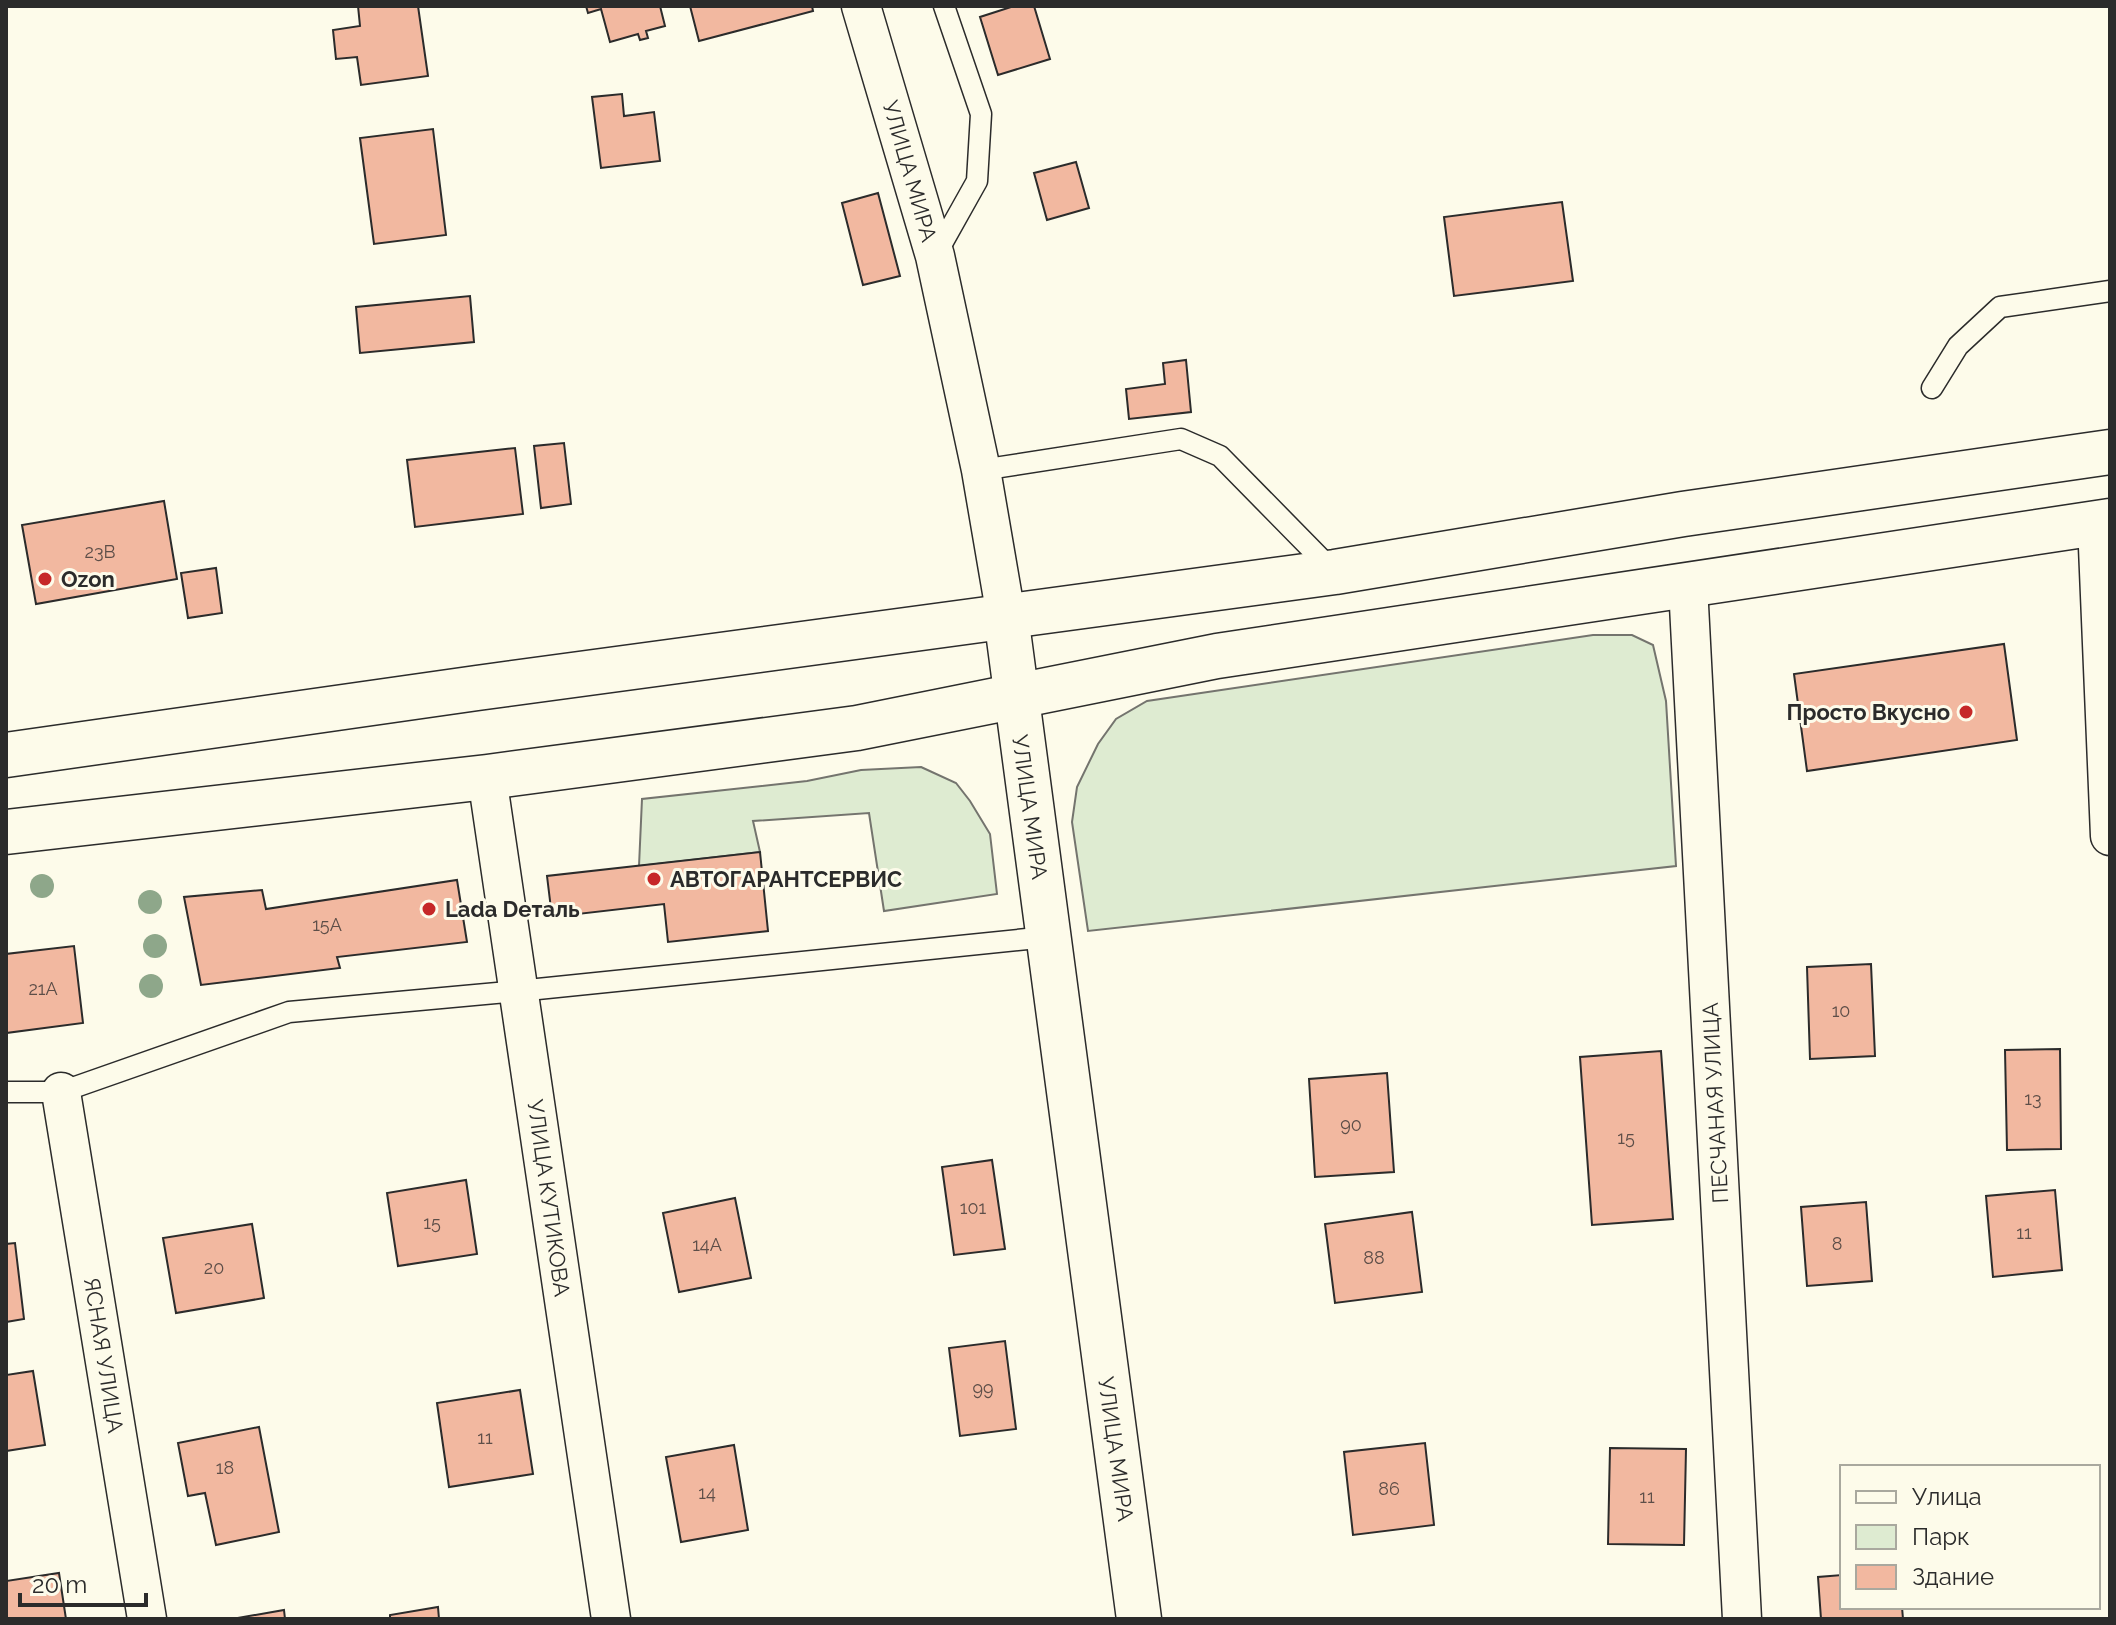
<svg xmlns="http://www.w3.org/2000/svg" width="2116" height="1625" viewBox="0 0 2116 1625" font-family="Raleway,sans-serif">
  <rect width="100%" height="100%" fill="#fdfbea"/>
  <!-- green -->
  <path fill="#deebd1" stroke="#74746e" stroke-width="2" d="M1593,635H1632L1653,645L1666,701L1676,866L1088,931L1072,822L1077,787L1098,744L1116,719L1147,701Z
    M921,767L956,783L970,801L990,834L997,894L884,911L869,813L753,821L760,852L639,866L642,799L807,781L861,770Z"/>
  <!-- building -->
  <path fill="#f2b8a0" stroke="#2b2b2b" stroke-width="2" d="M358,6H418L428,76L361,85L357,57L336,59L333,30L360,26Z
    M586,6H660L665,26L646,31L648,38L640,40L638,34L610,42L601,9L588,13Z
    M690,6H812L813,11L699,41Z
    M1014,6H1034L1050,59L998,75L980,17Z
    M622,94L624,116L654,112L660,161L601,168L592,97Z
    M433,129L446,235L374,244L360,138Z
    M1076,162L1089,208L1047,220L1034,173Z
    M878,193L900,276L863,285L842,203Z
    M1562,202L1573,281L1454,296L1444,217Z
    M470,296L474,342L360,353L356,307Z
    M1186,360L1191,412L1129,419L1126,389L1165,384L1163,363Z
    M564,443L571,504L541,508L534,446Z
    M515,448L523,514L415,527L407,460Z
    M164,501L177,579L36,604L22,525Z
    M216,568L222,613L188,618L181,573Z
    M2004,644L2017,740L1807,771L1794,674Z
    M760,852L768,931L668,942L664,904L552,917L547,876Z
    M457,880L467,942L337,957L340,968L201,985L184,897L262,890L266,909Z
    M74,946L83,1023L6,1033V954Z
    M1871,964L1875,1056L1810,1059L1807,967Z
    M2060,1049L2061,1149L2007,1150L2005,1050Z
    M1661,1051L1673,1219L1592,1225L1580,1057Z
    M1387,1073L1394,1172L1315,1177L1309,1079Z
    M992,1160L1005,1249L954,1255L942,1167Z
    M466,1180L477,1254L398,1266L387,1193Z
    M2055,1190L2062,1270L1993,1277L1986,1196Z
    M735,1198L751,1278L679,1292L663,1213Z
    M1866,1202L1872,1281L1807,1286L1801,1207Z
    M1412,1212L1422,1292L1335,1303L1325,1224Z
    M252,1224L264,1298L176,1313L163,1238Z
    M15,1243L24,1319L6,1322V1244Z
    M1005,1341L1016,1429L960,1436L949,1348Z
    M33,1371L45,1445L6,1451V1375Z
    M520,1390L533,1474L449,1487L437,1403Z
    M259,1427L279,1532L216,1545L205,1493L188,1496L178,1443Z
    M1425,1443L1434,1525L1353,1535L1344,1452Z
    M734,1445L748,1530L681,1542L666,1457Z
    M1610,1448L1686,1449L1684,1545L1608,1544Z
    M59,1573L66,1619H6V1581Z
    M1842,1575V1607H1902L1903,1619H1821L1818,1577Z
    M438,1607L439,1619H390V1615Z
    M284,1610L285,1619H232Z"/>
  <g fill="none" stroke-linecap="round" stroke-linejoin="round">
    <defs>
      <path id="service" d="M935,256L977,181L981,114L944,6
        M1932,388L1958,346L2000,307L2110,291
        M981,470L1181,439L1220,456L1332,570
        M6,1092H61L289,1012L518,991L1047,937"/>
      <path id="minor" d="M861,6L935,256L981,470L1006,616
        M2097,523L2110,836
        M1688,586L1742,1619
        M487,777L611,1619
        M61,1092L147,1619"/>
      <path id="secondary" d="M1006,616L1139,1619"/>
      <path id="primary" d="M6,755L477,688L1335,572L1683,514L2110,452
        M6,832L487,777L857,728L1217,656L2110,521"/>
    </defs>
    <!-- service casing -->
    <use href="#service" stroke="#2b2b2b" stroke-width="23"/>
    <!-- minor casing -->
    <use href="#minor" stroke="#2b2b2b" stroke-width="41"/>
    <!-- secondary casing -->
    <use href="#secondary" stroke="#2b2b2b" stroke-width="47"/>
    <!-- primary casing -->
    <use href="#primary" stroke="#2b2b2b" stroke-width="47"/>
    <!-- service -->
    <use href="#service" stroke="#fdfbea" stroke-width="20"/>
    <!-- minor -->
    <use href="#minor" stroke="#fdfbea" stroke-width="38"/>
    <!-- secondary -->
    <use href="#secondary" stroke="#fdfbea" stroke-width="44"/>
    <!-- primary -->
    <use href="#primary" stroke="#fdfbea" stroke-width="44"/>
  </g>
  <!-- trees -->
  <g fill="#8ea78a">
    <circle cx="42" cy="886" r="12"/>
    <circle cx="150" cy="902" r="12"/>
    <circle cx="155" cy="946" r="12"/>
    <circle cx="151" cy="986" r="12"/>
  </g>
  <!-- markers -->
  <g fill="#c62828" stroke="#fdfbea" stroke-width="3">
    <circle cx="45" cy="579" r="8"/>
    <circle cx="1966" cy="712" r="8"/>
    <circle cx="654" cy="879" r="8"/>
    <circle cx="429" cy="909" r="8"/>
  </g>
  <g text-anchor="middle" stroke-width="6" stroke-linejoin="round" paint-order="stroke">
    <!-- number labels -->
    <g font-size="18" fill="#5d4e48">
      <text x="100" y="558">23В</text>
      <text x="327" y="931">15А</text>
      <text x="43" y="995">21А</text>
      <text x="1841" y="1017">10</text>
      <text x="2033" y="1105">13</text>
      <text x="1351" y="1131">90</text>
      <text x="1626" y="1144">15</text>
      <text x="973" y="1214">101</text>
      <text x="432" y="1229">15</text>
      <text x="2024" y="1239">11</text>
      <text x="1837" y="1250">8</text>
      <text x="707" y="1251">14А</text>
      <text x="1374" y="1264">88</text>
      <text x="214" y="1274">20</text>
      <text x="983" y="1395">99</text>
      <text x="485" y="1444">11</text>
      <text x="225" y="1474">18</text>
      <text x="1389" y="1495">86</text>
      <text x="707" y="1499">14</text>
      <text x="1647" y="1503">11</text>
    </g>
    <!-- street labels -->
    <g font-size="22" fill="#2b2b2b" stroke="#fdfbea">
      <text transform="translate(910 171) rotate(74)" y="8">УЛИЦА МИРА</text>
      <text transform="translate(1030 807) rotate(82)" y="8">УЛИЦА МИРА</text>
      <text transform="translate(1715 1103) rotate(-93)" y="8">ПЕСЧАНАЯ УЛИЦА</text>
      <text transform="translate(549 1198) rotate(82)" y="8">УЛИЦА КУТИКОВА</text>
      <text transform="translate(104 1355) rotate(81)" y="8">ЯСНАЯ УЛИЦА</text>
      <text transform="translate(1116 1449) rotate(82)" y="8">УЛИЦА МИРА</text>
    </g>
    <!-- poi labels -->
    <g font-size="22" font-weight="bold" fill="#2b2b2b" stroke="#fdfbea" text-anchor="start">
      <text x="61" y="587">Ozon</text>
      <text x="1950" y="720" text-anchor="end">Просто Вкусно</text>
      <text x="670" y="887">АВТОГАРАНТСЕРВИС</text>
      <text x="445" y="917">Lada Dеталь</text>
    </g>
  </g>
  <!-- border -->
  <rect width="2116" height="1625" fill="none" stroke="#2b2b2b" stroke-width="16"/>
  <!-- legend -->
  <rect x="1840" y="1465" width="260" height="144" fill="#fdfbea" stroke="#a9a89e" stroke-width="2"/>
  <rect x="1856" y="1491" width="40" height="12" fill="#fdfbea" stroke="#a9a89e" stroke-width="2"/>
  <text x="1912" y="1505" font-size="24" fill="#2b2b2b">Улица</text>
  <rect x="1856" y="1525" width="40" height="24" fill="#deebd1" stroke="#a9a89e" stroke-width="2"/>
  <text x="1912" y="1545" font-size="24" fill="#2b2b2b">Парк</text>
  <rect x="1856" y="1565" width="40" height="24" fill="#f2b8a0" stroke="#a9a89e" stroke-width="2"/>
  <text x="1912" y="1585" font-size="24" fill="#2b2b2b">Здание</text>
  <!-- scale -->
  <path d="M20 1593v12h126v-12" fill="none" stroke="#2b2b2b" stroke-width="4"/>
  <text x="32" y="1593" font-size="24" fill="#2b2b2b" stroke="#fdfbea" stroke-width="6" paint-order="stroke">20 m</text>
</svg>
